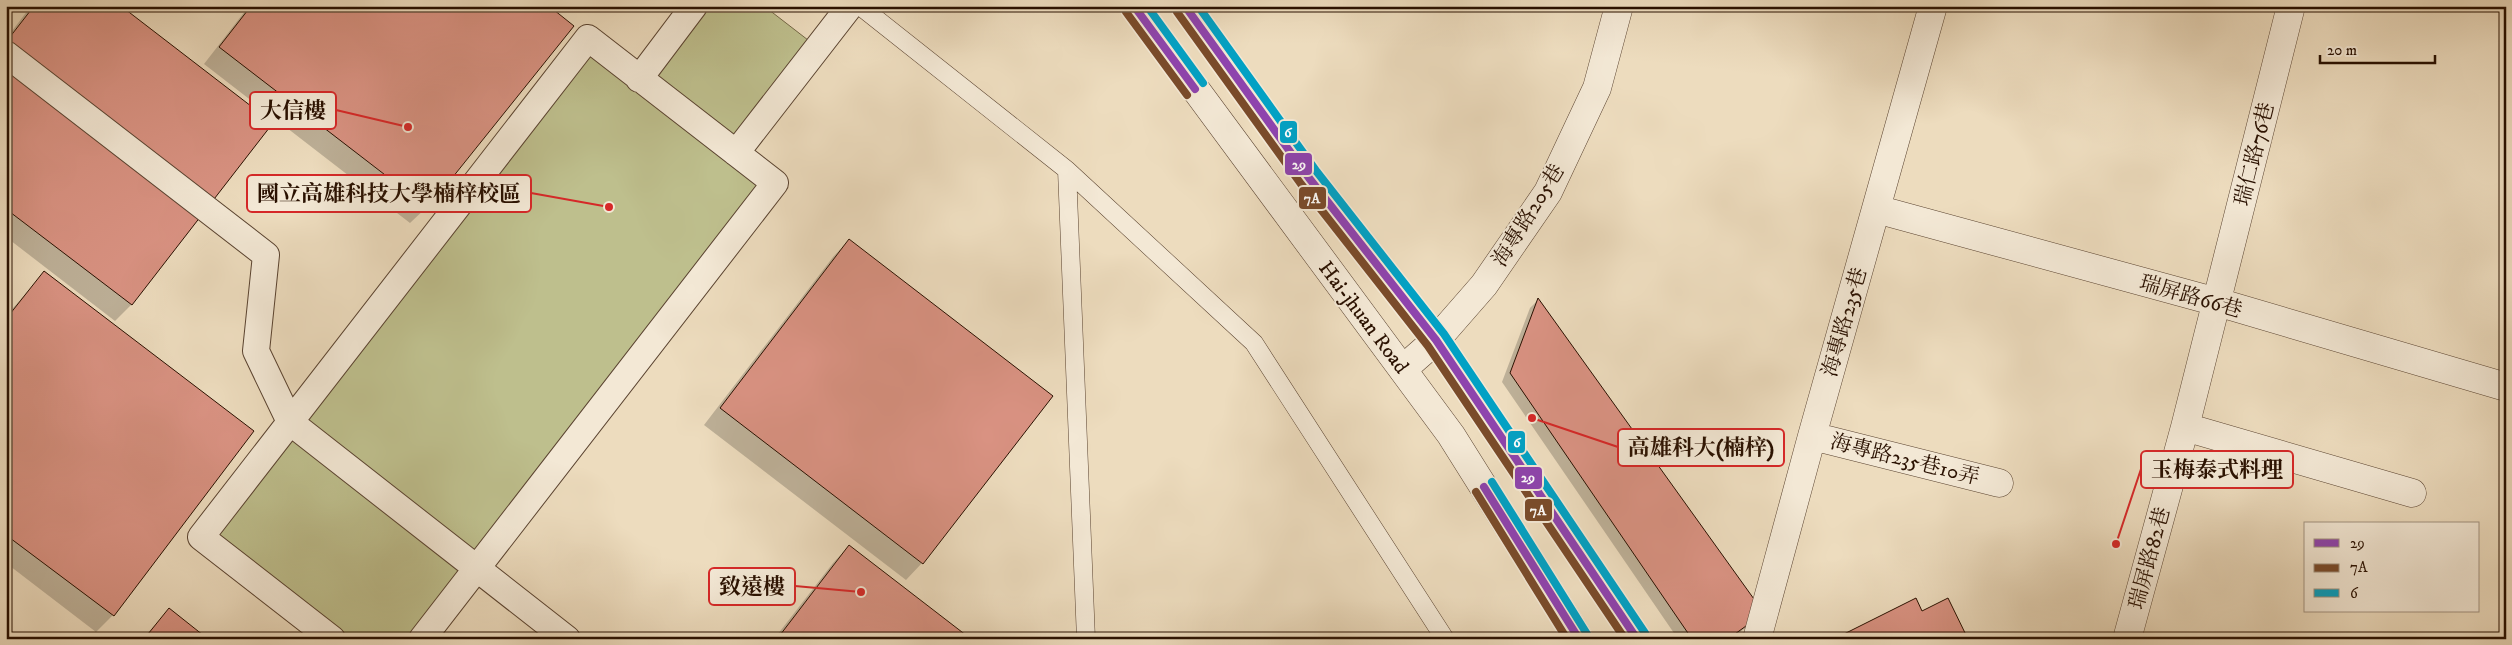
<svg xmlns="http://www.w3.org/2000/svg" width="2512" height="645" viewBox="0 0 2512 645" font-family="'IM FELL DW Pica','Noto Serif TC',serif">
  <rect width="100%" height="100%" fill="#eddcbe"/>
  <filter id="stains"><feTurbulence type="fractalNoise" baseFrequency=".004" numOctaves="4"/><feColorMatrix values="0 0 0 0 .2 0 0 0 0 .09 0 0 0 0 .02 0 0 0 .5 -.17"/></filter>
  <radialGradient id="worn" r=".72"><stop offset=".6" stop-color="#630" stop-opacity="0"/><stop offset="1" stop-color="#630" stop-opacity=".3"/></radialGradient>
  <!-- green -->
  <path fill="#bebf8d" stroke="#746846" d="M694,6H764L817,47L736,153L775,183L422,639H332L201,537L588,38L638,79Z"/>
  <!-- shadow -->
  <path fill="#0003" d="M31,6H119L271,123L131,305L115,321L6,237V39Z
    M249,6H547L427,207L410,223L204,64Z
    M849,240L922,563L906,580L704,425L833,257Z
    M44,273L113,615L96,632L6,563V316Z
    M1538,300L1754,622L1730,639H1678L1502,382L1530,308Z
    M849,546L969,639H774L833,563Z
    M169,610L206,639H142Z"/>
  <!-- building -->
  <path fill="#d99282" stroke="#291000" d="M34,6H121L273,123L132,305L6,209V42Z
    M251,6H549L574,26L428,208L219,47Z
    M849,239L1053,396L923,564L720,408Z
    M44,271L254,431L114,616L6,535V319Z
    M1538,298L1764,613L1728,639H1692L1510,373Z
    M849,545L971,639H777Z
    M1916,598L1922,611L1948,598L1968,639H1847L1844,634Z
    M169,608L208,639H144Z"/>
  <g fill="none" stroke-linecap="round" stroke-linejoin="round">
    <defs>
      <path id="service" d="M860,6L1067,170L1086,639
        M1067,170L1254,343L1445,639"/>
      <path id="pedestrian" d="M6,54L266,255L256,351L290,422L567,639
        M639,79L694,6
        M736,153L850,6
        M332,639L201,537L588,38L775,183L422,639"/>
      <path id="minor" d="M1876,209L2217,302L2506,387
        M1403,369L1436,340L1484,285L1548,192L1597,88L1619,6
        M2185,427L2412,493
        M1812,436L1999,483
        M1757,639L1812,436L1933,6
        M2127,639L2185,427L2291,6"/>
      <path id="tertiary" d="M1134,6L1451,435L1579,639
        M1185,6L1309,178L1436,340L1637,639"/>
    </defs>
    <!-- service casing -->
    <use href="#service" stroke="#5a4330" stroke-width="19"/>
    <!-- pedestrian casing -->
    <use href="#pedestrian" stroke="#5a4330" stroke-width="28"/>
    <!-- minor casing -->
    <use href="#minor" stroke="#5a4330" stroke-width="29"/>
    <!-- tertiary casing -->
    <use href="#tertiary" stroke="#5a4330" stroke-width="29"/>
    <!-- service -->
    <use href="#service" stroke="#f3e8d5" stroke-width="18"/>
    <!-- pedestrian -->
    <use href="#pedestrian" stroke="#f3e8d5" stroke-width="26"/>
    <!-- minor -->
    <use href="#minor" stroke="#f3e8d5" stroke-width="28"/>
    <!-- tertiary -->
    <use href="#tertiary" stroke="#f3e8d5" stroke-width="28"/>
    <defs>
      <path id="bus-1" d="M1134,6L1195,89
        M1185,6L1309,178L1436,340L1637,639
        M1484,487L1579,639"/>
      <path id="bus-2" d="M1126,12L1187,95
        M1177,12L1301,184L1428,346L1625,639
        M1476,492L1567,639"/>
      <path id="bus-3" d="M1147,6L1203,83
        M1198,6L1317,172L1444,334L1645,633
        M1492,482L1587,634"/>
    </defs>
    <!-- bus-1 casing -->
    <use href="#bus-1" stroke="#f3e8d5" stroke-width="11"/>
    <!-- bus-2 casing -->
    <use href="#bus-2" stroke="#f3e8d5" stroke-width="11"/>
    <!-- bus-3 casing -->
    <use href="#bus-3" stroke="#f3e8d5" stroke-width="11"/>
    <!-- bus-1 -->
    <use href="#bus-1" stroke="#8e44ad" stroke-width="8"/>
    <!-- bus-2 -->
    <use href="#bus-2" stroke="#7a4b2a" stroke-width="8"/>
    <!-- bus-3 -->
    <use href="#bus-3" stroke="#02a1c4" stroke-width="8"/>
  </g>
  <g text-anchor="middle" stroke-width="4" stroke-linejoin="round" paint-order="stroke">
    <!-- street labels -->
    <g font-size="21" fill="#291000" stroke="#f3e8d5">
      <text transform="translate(2254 154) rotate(-76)" y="7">瑞仁路76巷</text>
      <text transform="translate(1528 215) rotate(-58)" y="7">海專路205巷</text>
      <text transform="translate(2191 296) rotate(16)" y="7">瑞屏路66巷</text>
      <text transform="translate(1364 317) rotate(53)" y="7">Hai-jhuan Road</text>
      <text transform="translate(1844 322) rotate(-74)" y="7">海專路235巷</text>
      <text transform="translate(1905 459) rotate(14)" y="7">海專路235巷10弄</text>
      <text transform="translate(2149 558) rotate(-75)" y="7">瑞屏路82巷</text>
    </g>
  </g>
  <!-- callouts -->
  <path fill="none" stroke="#d62828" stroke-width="2" d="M408 127L336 110M609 207L531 193M1532 418L1618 447M2116 544L2141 469M861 592L795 586"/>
  <g fill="#d62828" stroke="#f3e8d5" stroke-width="2">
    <circle cx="408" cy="127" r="5"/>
    <circle cx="609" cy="207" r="5"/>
    <circle cx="1532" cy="418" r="5"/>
    <circle cx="2116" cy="544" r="5"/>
    <circle cx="861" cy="592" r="5"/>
  </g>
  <g fill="#f3e8d5" stroke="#d62828" stroke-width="2">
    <rect x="250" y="92" width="86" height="37" rx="5"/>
    <rect x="247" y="175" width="284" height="37" rx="5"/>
    <rect x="1618" y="429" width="166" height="37" rx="5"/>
    <rect x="2141" y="451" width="152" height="37" rx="5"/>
    <rect x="709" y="568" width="86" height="37" rx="5"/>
  </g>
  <g font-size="22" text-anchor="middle" font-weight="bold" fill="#291000">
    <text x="293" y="118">大信樓</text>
    <text x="389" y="201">國立高雄科技大學楠梓校區</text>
    <text x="1701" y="455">高雄科大(楠梓)</text>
    <text x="2217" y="477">玉梅泰式料理</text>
    <text x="752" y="594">致遠樓</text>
  </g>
  <g stroke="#f3e8d5" stroke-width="2">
    <rect x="1279" y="120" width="19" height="24" rx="5" fill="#02a1c4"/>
    <rect x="1284" y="152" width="29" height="24" rx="5" fill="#8e44ad"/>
    <rect x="1298" y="186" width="29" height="24" rx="5" fill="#7a4b2a"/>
    <rect x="1507" y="430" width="19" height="24" rx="5" fill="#02a1c4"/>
    <rect x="1514" y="466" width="29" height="24" rx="5" fill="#8e44ad"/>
    <rect x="1524" y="498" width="29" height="24" rx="5" fill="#7a4b2a"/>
  </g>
  <g font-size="14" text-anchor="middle" font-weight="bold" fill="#fff">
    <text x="1288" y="137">6</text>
    <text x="1299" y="169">29</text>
    <text x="1312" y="203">7A</text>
    <text x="1517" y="447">6</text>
    <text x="1528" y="482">29</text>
    <text x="1538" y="515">7A</text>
  </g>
  <!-- margin -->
  <rect width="2512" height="645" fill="none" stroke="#eddcbe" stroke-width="25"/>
  <rect x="8" y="8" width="2497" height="630" fill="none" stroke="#291000" stroke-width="2.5"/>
  <rect x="12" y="12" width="2487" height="620" fill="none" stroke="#291000"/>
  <!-- legend -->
  <rect x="2304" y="522" width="175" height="90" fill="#f3e8d5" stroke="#a29280"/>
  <rect x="2314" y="539" width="25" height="8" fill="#8e44ad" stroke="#a29280"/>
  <text x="2350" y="548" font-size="15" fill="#291000">29</text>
  <rect x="2314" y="564" width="25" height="8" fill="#7a4b2a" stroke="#a29280"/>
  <text x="2350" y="572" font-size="15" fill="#291000">7A</text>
  <rect x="2314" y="589" width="25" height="8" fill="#02a1c4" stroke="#a29280"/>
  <text x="2350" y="598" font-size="15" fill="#291000">6</text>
  <!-- scale -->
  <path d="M2320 55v8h115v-8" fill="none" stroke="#291000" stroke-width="2.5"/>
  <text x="2327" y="55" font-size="15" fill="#291000" stroke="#f3e8d5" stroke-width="4" paint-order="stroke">20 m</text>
  <rect width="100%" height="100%" filter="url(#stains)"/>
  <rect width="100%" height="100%" fill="url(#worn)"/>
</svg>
